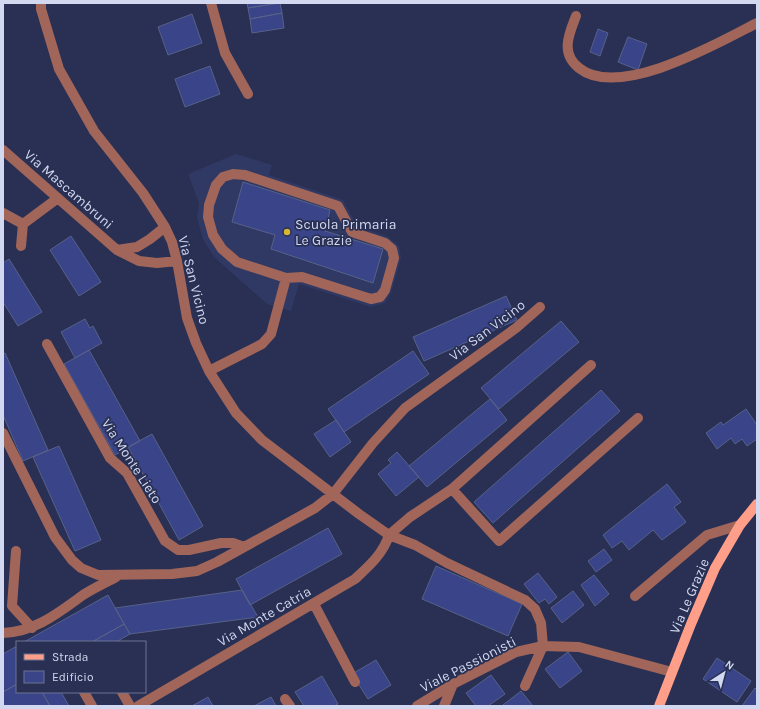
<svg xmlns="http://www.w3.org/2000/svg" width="760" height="709" viewBox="0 0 760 709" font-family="Karla,sans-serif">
  <rect width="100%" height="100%" fill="#293054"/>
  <!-- built -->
  <path fill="#303963" d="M236,154L272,165L269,175L343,200L357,226L388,237L399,246L401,258L391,293L385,303L371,307L299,284L291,311L267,304L214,257L203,239L197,218L199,203L188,174Z"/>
  <!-- building -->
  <path fill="#394489" stroke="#576188" d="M247,3H278L248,8Z
    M280,3L282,13L250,19L248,8Z
    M282,13L284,28L252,33L250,19Z
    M192,14L202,43L168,55L158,27Z
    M598,29L608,33L600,56L590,52Z
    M628,37L647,44L638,70L618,62Z
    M210,66L220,94L185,107L175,79Z
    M243,182L330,210L325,231L383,249L373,283L271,249L275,235L232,222Z
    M71,236L101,282L79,296L50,250Z
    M9,259L42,312L18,326L3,302V263Z
    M506,296L517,320L424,361L413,337Z
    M85,319L90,328L93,326L102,343L75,358L61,332Z
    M561,321L579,342L499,409L481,388Z
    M89,350L140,441L115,455L64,364Z
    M413,351L429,374L344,432L328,409Z
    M5,353L48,450L23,461L3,415V354Z
    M601,390L620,411L493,523L474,502Z
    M490,399L507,420L427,487L409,466Z
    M746,409L757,425V439L747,446L742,439L735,444L731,438L717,449L706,433L721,422L723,425Z
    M336,420L351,442L330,457L314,434Z
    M152,434L203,526L179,540L128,447Z
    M59,446L101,540L75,551L33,457Z
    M397,452L419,477L396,496L378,474L391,463L388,460Z
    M667,484L681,502L674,507L686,522L662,540L653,530L629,550L622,541L612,548L603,535Z
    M328,528L342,554L250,605L236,579Z
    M604,549L612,560L596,572L588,561Z
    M436,566L522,604L508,636L422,599Z
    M538,573L557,597L549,604L545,599L539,603L524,584Z
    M594,575L609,594L595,606L581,585Z
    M242,590L258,617L130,634L115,608Z
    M573,591L584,605L562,623L551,608Z
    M108,595L124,624L92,642H24Z
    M124,624L130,634L116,642H92Z
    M17,646V684L3,692V654Z
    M568,652L582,671L560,688L545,669Z
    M717,658L751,681L737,702L703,679Z
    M376,660L391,685L368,699L352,674Z
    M491,675L505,694L488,706H476L466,693Z
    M322,676L338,704L334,706H304L295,692Z
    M17,684V692H42L50,706H3V692Z
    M755,688L757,690V706H742Z
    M521,691L533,706H504L503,705Z
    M42,692H61L69,706H50Z
    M208,697L213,706H192Z
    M271,697L276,706H254Z"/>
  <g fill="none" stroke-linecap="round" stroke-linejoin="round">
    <!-- minor -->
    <path stroke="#a16659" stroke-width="10" d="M41,3V9L59,69L94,131L143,193L165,227L172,242L177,261L187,318L196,343L209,371L236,413L262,440L359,514L389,535L415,545L447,563L525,600L535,609L541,623L543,646L525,686
      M211,3L225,53L248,94
      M576,16C569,34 560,53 579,68C619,100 718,43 757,23
      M3,150L117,250L139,261L157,263L177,261
      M233,174L245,175L338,206L352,232L385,243L392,249L394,258L385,290L380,297L371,299L302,277L286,278L237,262L222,249L213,235L208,217L209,205L216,185L223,177Z
      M3,213L23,224
      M21,246L23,224L58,198
      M117,250L137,247L150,239L165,227
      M47,344L110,458L127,473L165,541L178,550H189L221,543H233L244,547
      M209,371L262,344L271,334L286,278
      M3,433L55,537L72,560L81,568L98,575L172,574L197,571L217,562L315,508L333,494L373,443L405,408L516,328L540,307
      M452,489L499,541L638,418
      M389,535L410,517L452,489L591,365
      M16,551L12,606L32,628
      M635,596L707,535L740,525
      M314,604L355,682
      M3,633C35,632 58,613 83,595C94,588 105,583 116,577
      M84,692L92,706
      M122,692L130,706
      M285,699L290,706
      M138,706L355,579C369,566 383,554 389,535
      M417,706L453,684L516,652L543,646L579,647L672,672
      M444,706L453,684"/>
    <!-- major -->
    <path stroke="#ff9f89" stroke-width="10" d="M659,706L691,624L715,568L740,525L757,504"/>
  </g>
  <!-- markers -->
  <circle fill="#d6b534" stroke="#293054" stroke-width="1.5" cx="287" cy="232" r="4"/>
  <g text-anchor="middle" stroke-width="3.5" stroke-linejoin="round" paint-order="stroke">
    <!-- street labels -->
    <g font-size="14" fill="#d1d8ef" stroke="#293054">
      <text transform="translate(69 189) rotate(41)" y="5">Via Mascambruni</text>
      <text transform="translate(194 280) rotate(76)" y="5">Via San Vicino</text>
      <text transform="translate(487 330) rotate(-37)" y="5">Via San Vicino</text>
      <text transform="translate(132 461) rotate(57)" y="5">Via Monte Lieto</text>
      <text transform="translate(689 596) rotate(-67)" y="5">Via Le Grazie</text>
      <text transform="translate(264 616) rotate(-30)" y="5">Via Monte Catria</text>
      <text transform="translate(468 664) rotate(-27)" y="5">Viale Passionisti</text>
    </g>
    <!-- poi labels -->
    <g font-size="14" fill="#d1d8ef" stroke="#293054" text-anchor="start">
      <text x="295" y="229">Scuola Primaria<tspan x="295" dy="16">Le Grazie</tspan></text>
    </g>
  </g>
  <!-- border -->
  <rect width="760" height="709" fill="none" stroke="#d1d8ef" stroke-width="8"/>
  <!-- legend -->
  <rect x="16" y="641" width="130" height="52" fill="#293054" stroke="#6c7392"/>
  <rect x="24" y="654" width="20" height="6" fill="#ff9f89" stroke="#6c7392"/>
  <text x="52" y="661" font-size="12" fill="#d1d8ef">Strada</text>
  <rect x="24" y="671" width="20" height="12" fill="#394489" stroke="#6c7392"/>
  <text x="52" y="681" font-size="12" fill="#d1d8ef">Edificio</text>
  <!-- north arrow -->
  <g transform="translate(724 673) rotate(36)" stroke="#293054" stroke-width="3" paint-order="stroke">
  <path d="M0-3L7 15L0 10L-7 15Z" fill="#d1d8ef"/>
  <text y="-6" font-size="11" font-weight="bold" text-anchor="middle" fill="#d1d8ef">N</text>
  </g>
</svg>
